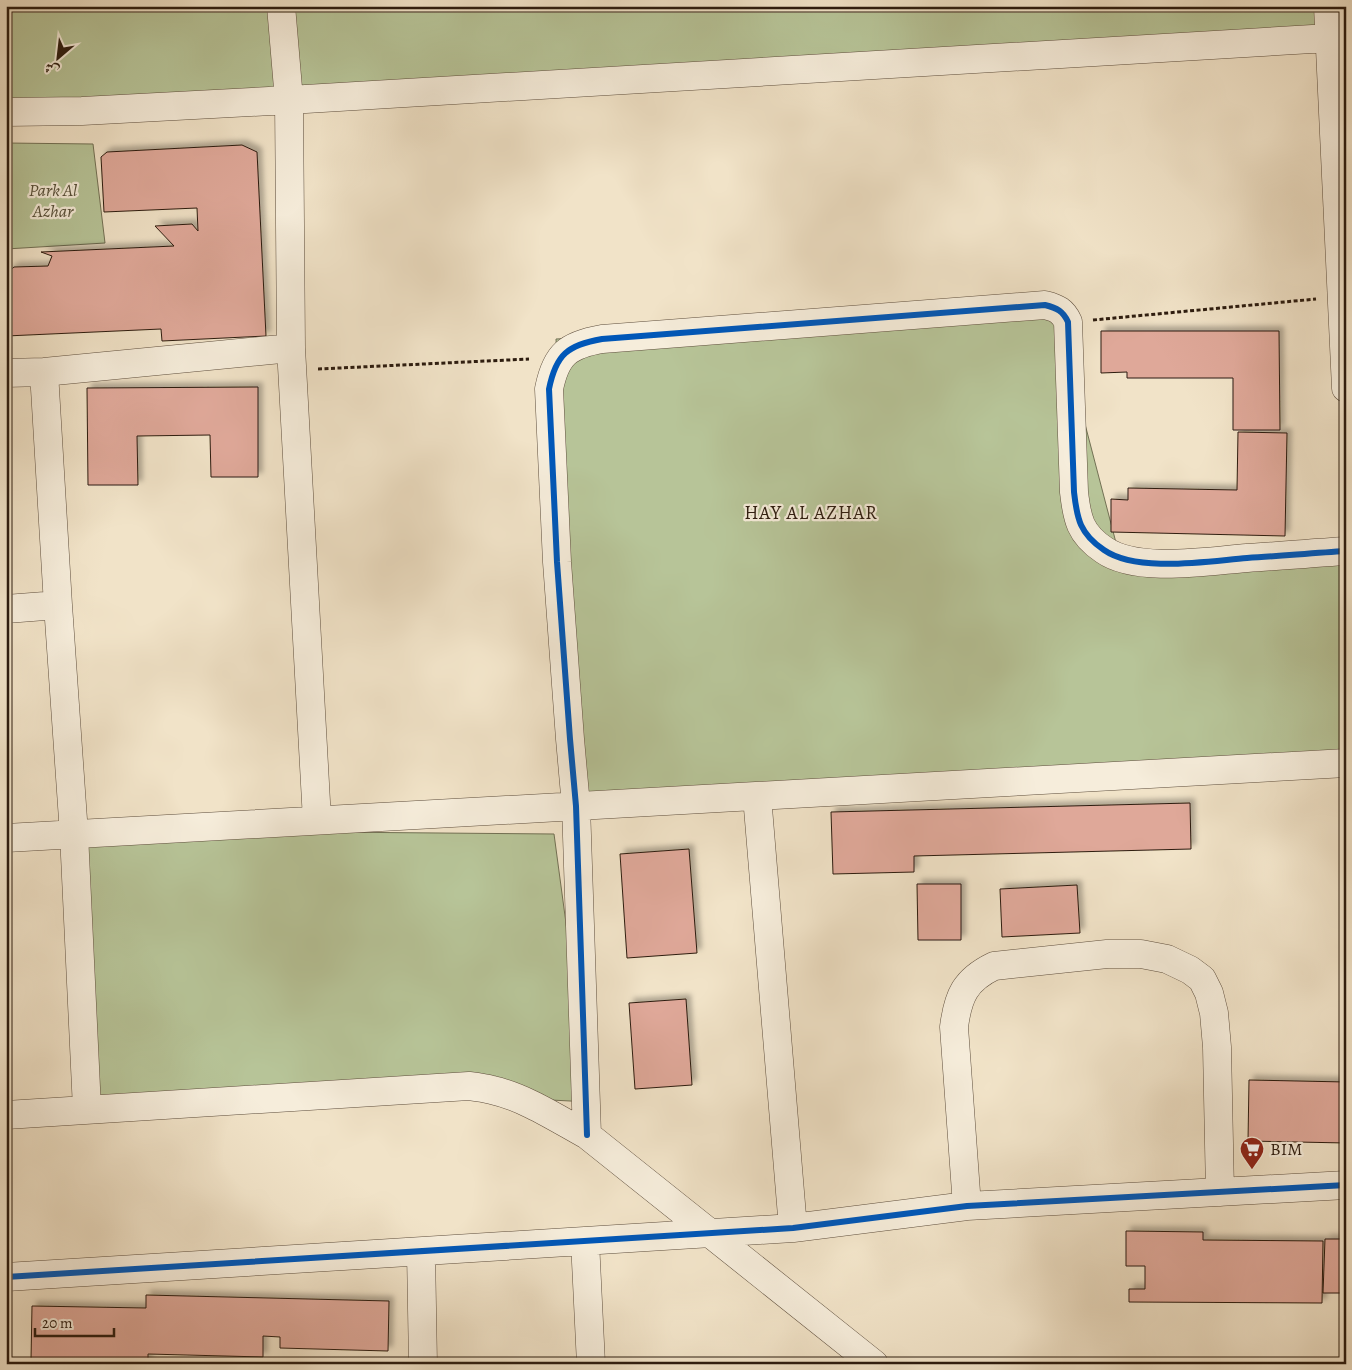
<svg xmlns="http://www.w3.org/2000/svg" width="1352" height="1370" viewBox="0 0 1352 1370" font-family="Alegreya,Amiri,serif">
  <defs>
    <filter id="shadow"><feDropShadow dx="4.5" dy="-4.5" stdDeviation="2.5" flood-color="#0004"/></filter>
  </defs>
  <rect width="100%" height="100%" fill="#f1e3c8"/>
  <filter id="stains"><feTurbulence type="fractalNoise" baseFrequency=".004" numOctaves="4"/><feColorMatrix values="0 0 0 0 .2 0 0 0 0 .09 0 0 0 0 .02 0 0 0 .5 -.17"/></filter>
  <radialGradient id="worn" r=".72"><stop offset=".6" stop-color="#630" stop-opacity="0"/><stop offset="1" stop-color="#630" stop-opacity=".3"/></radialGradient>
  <!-- green -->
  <path fill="#b7c498" stroke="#727054" d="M6,6H1346V34L6,120Z
    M6,143L93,144L105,243L6,249Z
    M1057,317L1120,558L1346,550V764L577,809L556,339Z
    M87,830L554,834L590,1102L491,1097L95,1115Z"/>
  <!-- building -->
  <path fill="#dfa899" stroke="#2d1c0f" filter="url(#shadow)" d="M242,145L257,152L266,336L162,341L161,329L6,336V274L14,267L48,266L52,256L41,252L174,246L155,226L192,224L198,231L197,208L104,212L101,157L107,152Z
    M1101,331H1279L1280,430H1233V378H1127V372L1101,373Z
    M258,387V477H211L210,435L137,436L138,485H88L87,388Z
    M1238,432L1287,433L1285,536L1111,532V499L1128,500V488L1237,490Z
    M1190,803L1191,849L914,856V872L833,874L831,812Z
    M689,849L697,953L627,958L620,854Z
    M917,884H961V940H918Z
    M1077,885L1080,933L1002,937L1000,889Z
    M686,999L692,1085L635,1089L629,1003Z
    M1249,1080L1346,1082V1143L1248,1141Z
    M1126,1231L1203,1232V1240L1323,1241L1322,1303L1129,1302V1289H1145V1266H1126Z
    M1325,1239H1346V1314L1342,1313L1343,1293H1323Z
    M146,1295L389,1301L388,1351L280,1348V1337L263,1336V1357L148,1354V1363L31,1360L32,1306L146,1308Z"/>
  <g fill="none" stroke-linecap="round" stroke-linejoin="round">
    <defs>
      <path id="minor" d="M281,6L289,100L291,348L317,820
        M1328,6L1346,388
        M6,112L82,111L289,100L1346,37
        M44,372L58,605L74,834L87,1109
        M6,373L44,372L291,348
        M6,609L58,605
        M757,796L793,1228
        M6,838L1346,763
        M6,1115L469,1086C477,1087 485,1088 492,1090C524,1097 558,1119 587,1135L874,1364
        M587,1135L576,806L570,739L557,562L549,389C556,354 568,345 602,339L1045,305C1057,308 1063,311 1068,322L1074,492C1077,519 1080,534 1104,550C1137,573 1208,561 1247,558C1280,556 1313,553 1346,551
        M967,1206L954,1027C958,996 965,980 994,966L1107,954H1141L1167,959L1190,970L1202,979L1209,993L1214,1013L1217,1047L1220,1192
        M585,1241L591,1364
        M421,1252L423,1364
        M6,1277L793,1228L967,1206L1346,1185"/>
    </defs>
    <!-- minor casing -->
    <use href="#minor" stroke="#5e4e3d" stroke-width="29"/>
    <!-- path -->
    <path stroke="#2d1c0f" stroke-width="3" stroke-dasharray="4 2.5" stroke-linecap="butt" d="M1093,320L1316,299
      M318,369L529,359"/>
    <!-- minor -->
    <use href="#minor" stroke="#f6eddb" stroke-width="28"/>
    <defs>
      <path id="cycleway" d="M587,1135L576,806L570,739L557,562L549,389C556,354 568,345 602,339L1045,305C1057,308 1063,311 1068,322L1074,492C1077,519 1080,534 1104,550C1137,573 1208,561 1247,558C1280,556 1313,553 1346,551
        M6,1277L793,1228L967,1206L1346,1185"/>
    </defs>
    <!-- cycleway casing -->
    <use href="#cycleway" stroke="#f6eddb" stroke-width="9"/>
    <!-- cycleway -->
    <use href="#cycleway" stroke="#0057b8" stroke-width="6"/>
  </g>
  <!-- icons -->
  <defs>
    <symbol id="supermarket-pin" viewBox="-11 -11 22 30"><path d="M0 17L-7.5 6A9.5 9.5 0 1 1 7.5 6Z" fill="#8f2418" stroke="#f6eddb"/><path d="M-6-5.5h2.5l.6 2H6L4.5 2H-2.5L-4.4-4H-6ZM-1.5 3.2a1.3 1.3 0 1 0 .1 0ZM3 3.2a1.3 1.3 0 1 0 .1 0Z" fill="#fff"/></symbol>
  </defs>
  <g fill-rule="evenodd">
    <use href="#supermarket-pin" x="1238" y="1135" width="28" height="38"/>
  </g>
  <g text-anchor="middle" stroke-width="4.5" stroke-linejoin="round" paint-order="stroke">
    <!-- park labels -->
    <g font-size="18" font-style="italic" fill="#564e38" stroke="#f6eddb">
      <text x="53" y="196">Park Al<tspan x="53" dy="21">Azhar</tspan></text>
    </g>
    <!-- poi labels -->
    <g font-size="18" fill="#2d1c0f" stroke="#f6eddb" text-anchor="start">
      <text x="1270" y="1155">BIM</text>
    </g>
    <!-- neighbourhood labels -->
    <g font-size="19" letter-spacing="1" fill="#2d1c0f" stroke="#f6eddb">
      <text x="811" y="519">HAY AL AZHAR</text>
    </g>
  </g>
  <!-- margin -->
  <rect width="1352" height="1370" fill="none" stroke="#f1e3c8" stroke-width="25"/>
  <rect x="8" y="8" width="1337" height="1355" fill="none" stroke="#2d1c0f" stroke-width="2.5"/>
  <rect x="12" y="12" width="1327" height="1345" fill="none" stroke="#2d1c0f"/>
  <!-- north arrow -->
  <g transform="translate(58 58) rotate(208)" stroke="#f6eddb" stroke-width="4" paint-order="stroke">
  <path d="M0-4L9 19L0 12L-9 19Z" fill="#2d1c0f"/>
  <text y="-8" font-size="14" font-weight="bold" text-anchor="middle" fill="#2d1c0f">ش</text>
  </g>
  <!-- scale -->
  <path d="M35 1328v8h79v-8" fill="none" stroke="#2d1c0f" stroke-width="2.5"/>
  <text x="42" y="1328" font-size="15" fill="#2d1c0f" stroke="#f6eddb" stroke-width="4" paint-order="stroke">20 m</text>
  <rect width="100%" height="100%" filter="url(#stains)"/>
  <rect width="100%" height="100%" fill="url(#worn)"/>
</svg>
